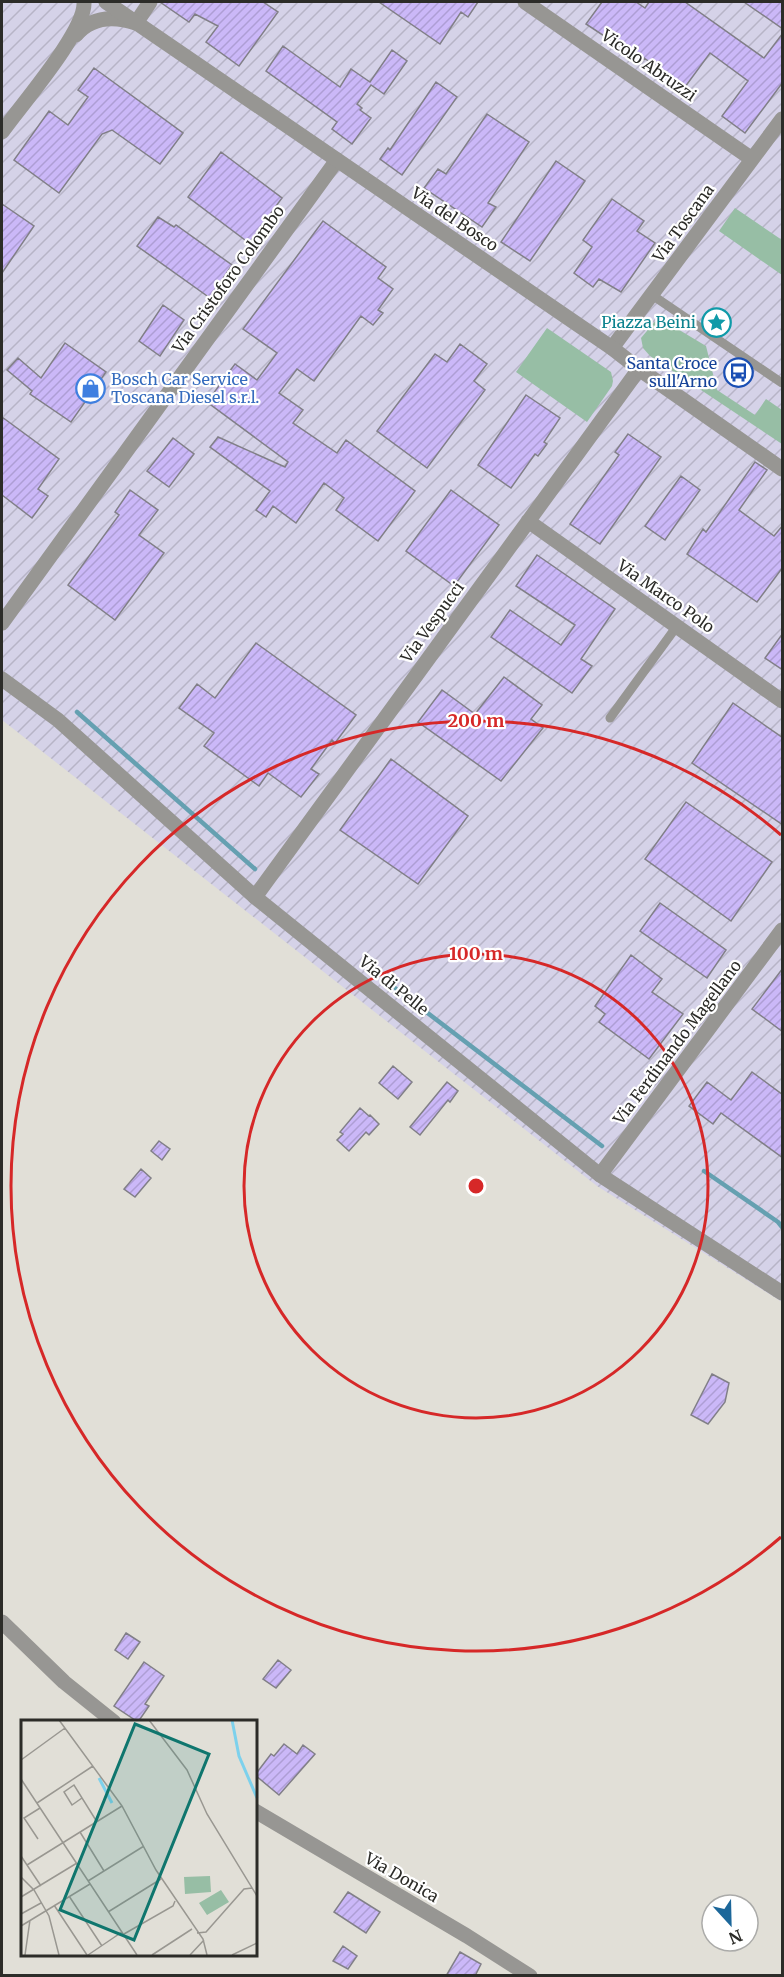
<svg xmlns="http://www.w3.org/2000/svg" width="784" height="1977" viewBox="0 0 784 1977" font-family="Merriweather,serif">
  <defs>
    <pattern id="industrial-furrows" width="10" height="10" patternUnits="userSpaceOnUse" patternTransform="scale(1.5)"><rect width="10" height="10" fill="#d5d2e8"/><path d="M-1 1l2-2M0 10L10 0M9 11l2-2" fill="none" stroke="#b7b4c7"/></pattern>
    <pattern id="building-hatch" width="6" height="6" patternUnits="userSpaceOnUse" patternTransform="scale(1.5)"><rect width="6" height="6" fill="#cbb8f8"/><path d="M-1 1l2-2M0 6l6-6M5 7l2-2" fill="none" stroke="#ae9ed5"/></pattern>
  </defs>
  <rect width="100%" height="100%" fill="#e1dfd7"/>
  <!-- industrial -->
  <path fill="url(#industrial-furrows)" d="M2,2H782V1302L597,1186L2,720Z"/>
  <!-- park -->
  <path fill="#97bea5" d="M735,208L782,240V275L719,231Z
    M657,319H661L706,346L717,390L755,415L766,399L782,410V444L650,356L643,348L641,338Z
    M547,328L611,372L613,381L612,386L587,422L516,372Z"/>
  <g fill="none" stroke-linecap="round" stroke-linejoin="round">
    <!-- stream -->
    <path stroke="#65a0b1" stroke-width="4.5" d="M77,712L255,869
      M387,982L602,1146
      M704,1171L778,1222L782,1227"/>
  </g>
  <!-- building -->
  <path fill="url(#building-hatch)" stroke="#817f87" stroke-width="1.5" d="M160,2H263L278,12L239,66L206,42L218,26L195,14L189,22Z
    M379,2H478L468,17L461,12L440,44Z
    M602,2H636L645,8L649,2H685L764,58L783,33V82L745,133L722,116L748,81L710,53L685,87L644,58L642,61L586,24Z
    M744,2H783V29Z
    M283,46L340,87L351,69L370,82L392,50L407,61L384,94L371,85L357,104L362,108L360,110L371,118L352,144L332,129L337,122L266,71Z
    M94,68L183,133L160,164L112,130L102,134L59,193L14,160L49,111L68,125L88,97L78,90Z
    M436,82L457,97L402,175L380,159L388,148L390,150Z
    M487,114L529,142L488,203L496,207L482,227L424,188L438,169L446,174Z
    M221,152L282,198L249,243L188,197Z
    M556,161L585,181L530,261L501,242Z
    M612,199L644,221L637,231L655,243L621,292L599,279L593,287L574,273L592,247L583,240Z
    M2,204L34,226L2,273Z
    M158,217L174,227L176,225L232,265L210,298L137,246Z
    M323,221L386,267L378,278L393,289L378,310L383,313L373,325L361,316L314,381L297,369L279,393L303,410L293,423L337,453L346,440L415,491L378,541L336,510L344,498L324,483L296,523L273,506L266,517L256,510L270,491L210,447L218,437L285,467L288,462L207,402L235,364L257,380L277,353L243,329Z
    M163,305L184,320L160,356L139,341Z
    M65,343L106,372L71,422L30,394L32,391L7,370L18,358L41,378Z
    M460,344L487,364L474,381L485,390L427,468L377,431L435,354L447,362Z
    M526,395L560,418L544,442L547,444L538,456L535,454L511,488L478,465Z
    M2,417L59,459L38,489L48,496L32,518L2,495Z
    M628,434L661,457L600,544L570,524L619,455L615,452Z
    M173,438L194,454L169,487L147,471Z
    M755,462L767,470L739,510L774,536L783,525V567L757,602L687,554L703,529L706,532Z
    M681,476L700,490L665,540L645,526Z
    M130,490L158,510L139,535L164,553L115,620L68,585L119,515L115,512Z
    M451,490L499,525L454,586L406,551Z
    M537,555L615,609L581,659L592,666L572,693L491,637L510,610L561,645L575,625L516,586Z
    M783,633V670L765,658Z
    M256,643L356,715L335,743L332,740L311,769L319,774L301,797L268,773L259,786L204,746L214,733L179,708L197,684L215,698Z
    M504,677L542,705L531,719L543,728L501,781L418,722L442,690L475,714Z
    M733,703L783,738V825L692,763Z
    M391,759L468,816L418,884L340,830Z
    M686,802L772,862L731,921L645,859Z
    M660,903L726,950L707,978L640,931Z
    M631,955L662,979L652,992L683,1014L649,1059L599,1022L605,1014L595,1006Z
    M783,968V1032L752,1009Z
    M393,1066L412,1082L398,1099L379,1083Z
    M752,1072L783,1095V1158L721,1113L713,1124L689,1106L707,1082L731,1100Z
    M447,1082L458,1091L450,1102L448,1100L420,1135L410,1127Z
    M360,1108L369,1116L370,1115L379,1124L369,1135L366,1132L349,1151L337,1140L343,1134L340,1132Z
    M159,1141L170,1149L162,1160L151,1151Z
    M141,1169L151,1178L135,1197L124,1189Z
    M712,1374L729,1383L725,1402L708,1424L691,1415Z
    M126,1633L140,1642L128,1659L115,1650Z
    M278,1660L291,1670L276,1688L263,1679Z
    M144,1662L164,1676L145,1704L149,1706L138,1722L114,1706Z
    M284,1744L297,1754L303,1745L315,1754L279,1795L255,1775L271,1754L274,1756Z
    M348,1892L380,1912L366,1933L334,1912Z
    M343,1946L357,1956L348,1969L333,1961Z
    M460,1952L481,1964L475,1976H446Z"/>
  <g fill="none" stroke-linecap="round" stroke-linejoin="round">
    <!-- service -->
    <path stroke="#979693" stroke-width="9" d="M652,295L782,383
      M610,718L677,626"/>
    <!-- minor -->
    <path stroke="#979693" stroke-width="15" d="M525,2L752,159
      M76,35C92,16 114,16 136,23L150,2
      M2,132C21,105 86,31 84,2
      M612,348L782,119
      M528,521L782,701
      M2,623L337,160
      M255,897L639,369
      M600,1175L782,930
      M2,1622L64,1682L114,1722
      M255,1811L467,1936L530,1976"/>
    <!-- tertiary -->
    <path stroke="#979693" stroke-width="15" d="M106,2L612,348L639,369L782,469
      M2,679L58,720L255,897L600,1175L782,1293"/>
  </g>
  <!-- distance rings -->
  <g fill="none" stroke="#d62828" stroke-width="3">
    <circle cx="476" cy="1186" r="232"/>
    <path d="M781 1537A465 465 0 1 1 781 835"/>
  </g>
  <!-- icons -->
  <defs>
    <symbol id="sight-ring" viewBox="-11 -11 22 22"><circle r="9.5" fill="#fff" stroke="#0f9aa8" stroke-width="1.5"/><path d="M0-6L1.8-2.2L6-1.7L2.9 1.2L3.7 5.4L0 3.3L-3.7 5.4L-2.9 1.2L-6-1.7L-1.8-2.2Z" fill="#0f9aa8"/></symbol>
    <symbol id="bus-ring" viewBox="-11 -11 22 22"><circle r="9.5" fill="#fff" stroke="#1a4fb4" stroke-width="1.5"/><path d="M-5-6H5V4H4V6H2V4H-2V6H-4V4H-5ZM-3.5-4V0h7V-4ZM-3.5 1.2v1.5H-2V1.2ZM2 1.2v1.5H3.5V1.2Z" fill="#1a4fb4"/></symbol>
    <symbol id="shop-ring" viewBox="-11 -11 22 22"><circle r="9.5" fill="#fff" stroke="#3f7fe0" stroke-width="1.5"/><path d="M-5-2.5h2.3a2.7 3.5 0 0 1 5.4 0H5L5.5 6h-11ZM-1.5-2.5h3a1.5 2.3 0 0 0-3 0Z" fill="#3f7fe0"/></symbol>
  </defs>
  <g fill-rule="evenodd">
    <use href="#sight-ring" x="700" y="306" width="33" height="33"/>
    <use href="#bus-ring" x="722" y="356" width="33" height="33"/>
    <use href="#shop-ring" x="74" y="372" width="33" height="33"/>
  </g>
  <g text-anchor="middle" stroke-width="4.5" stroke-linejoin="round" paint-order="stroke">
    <!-- street labels -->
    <g font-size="16" fill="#2c2c28" stroke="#fff">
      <text transform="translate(649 65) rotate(35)" y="6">Vicolo Abruzzi</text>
      <text transform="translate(455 219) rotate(34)" y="6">Via del Bosco</text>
      <text transform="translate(683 223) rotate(-54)" y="6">Via Toscana</text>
      <text transform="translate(228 279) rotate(-54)" y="6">Via Cristoforo Colombo</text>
      <text transform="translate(666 596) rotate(35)" y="6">Via Marco Polo</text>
      <text transform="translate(432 622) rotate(-54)" y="6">Via Vespucci</text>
      <text transform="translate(394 985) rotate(39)" y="6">Via di Pelle</text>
      <text transform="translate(677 1042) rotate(-53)" y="6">Via Ferdinando Magellano</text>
      <text transform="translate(402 1877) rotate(30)" y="6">Via Donica</text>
    </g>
    <!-- culture labels -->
    <g font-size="16" fill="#0d838f" stroke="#fff" text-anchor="end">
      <text x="696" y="328">Piazza Beini</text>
    </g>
    <!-- transit labels -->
    <g font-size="16" fill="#164399" stroke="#fff" text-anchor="end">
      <text x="717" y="369">Santa Croce<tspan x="717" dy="18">sull'Arno</tspan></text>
    </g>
    <!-- shop labels -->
    <g font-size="16" fill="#366cbe" stroke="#fff" text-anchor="start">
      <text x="111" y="385">Bosch Car Service<tspan x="111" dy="18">Toscana Diesel s.r.l.</tspan></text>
    </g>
  </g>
  <!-- overview -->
  <g transform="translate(21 1720)">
    <rect width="236" height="236" fill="#e1dfd7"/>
    <path d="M189,156L190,172L164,174L163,157ZM200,170L208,182L186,195L178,183Z" fill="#97bea5"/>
    <path fill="none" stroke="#7dd1ec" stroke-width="3" d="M211,0L218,36L236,78M78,58L91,83"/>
    <path fill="none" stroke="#999791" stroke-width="1.5" d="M38,0L101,86L135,150L182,219L186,235M128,0L166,50L186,94L236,176M0,40L44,8M0,59L116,235M61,78L51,85L43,72L53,65L76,102M16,83L72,46M59,112L83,151M17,119L3,98L19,88M0,136L20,166M6,145L101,86M0,157L13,170L28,196L38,235M67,161L123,126M48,176L81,226M0,177L56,143M33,185L66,235M87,192L140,159M0,194L20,183M0,206L69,164M176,213L185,212L223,169L231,168M103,214L152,186L154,181M4,235L9,200M67,235L101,212M131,235L171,209M169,235L183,220M211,235L236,223"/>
    <path fill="#0f766e" fill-opacity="0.15" stroke="#0f766e" stroke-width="3" d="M114,4L188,34L113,220L39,190Z"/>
    <rect width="236" height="236" fill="none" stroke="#2c2c28" stroke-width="3"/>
  </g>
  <circle cx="476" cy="1186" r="9" fill="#d62828" stroke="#fff" stroke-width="3"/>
  <g font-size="18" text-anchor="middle" font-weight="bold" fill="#d62828" stroke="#fff" stroke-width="4.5" stroke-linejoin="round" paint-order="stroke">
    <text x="476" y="727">200 m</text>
    <text x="476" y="960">100 m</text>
  </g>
  <!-- border -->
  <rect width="784" height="1977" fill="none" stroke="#2c2c28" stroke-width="6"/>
  <!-- north arrow -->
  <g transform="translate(730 1923) rotate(158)"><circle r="28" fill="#ffffff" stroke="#ababa9" stroke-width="1.5"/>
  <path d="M0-4.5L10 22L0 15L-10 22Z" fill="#1c679a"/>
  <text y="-9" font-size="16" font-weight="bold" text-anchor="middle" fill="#2c2c28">N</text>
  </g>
</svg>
